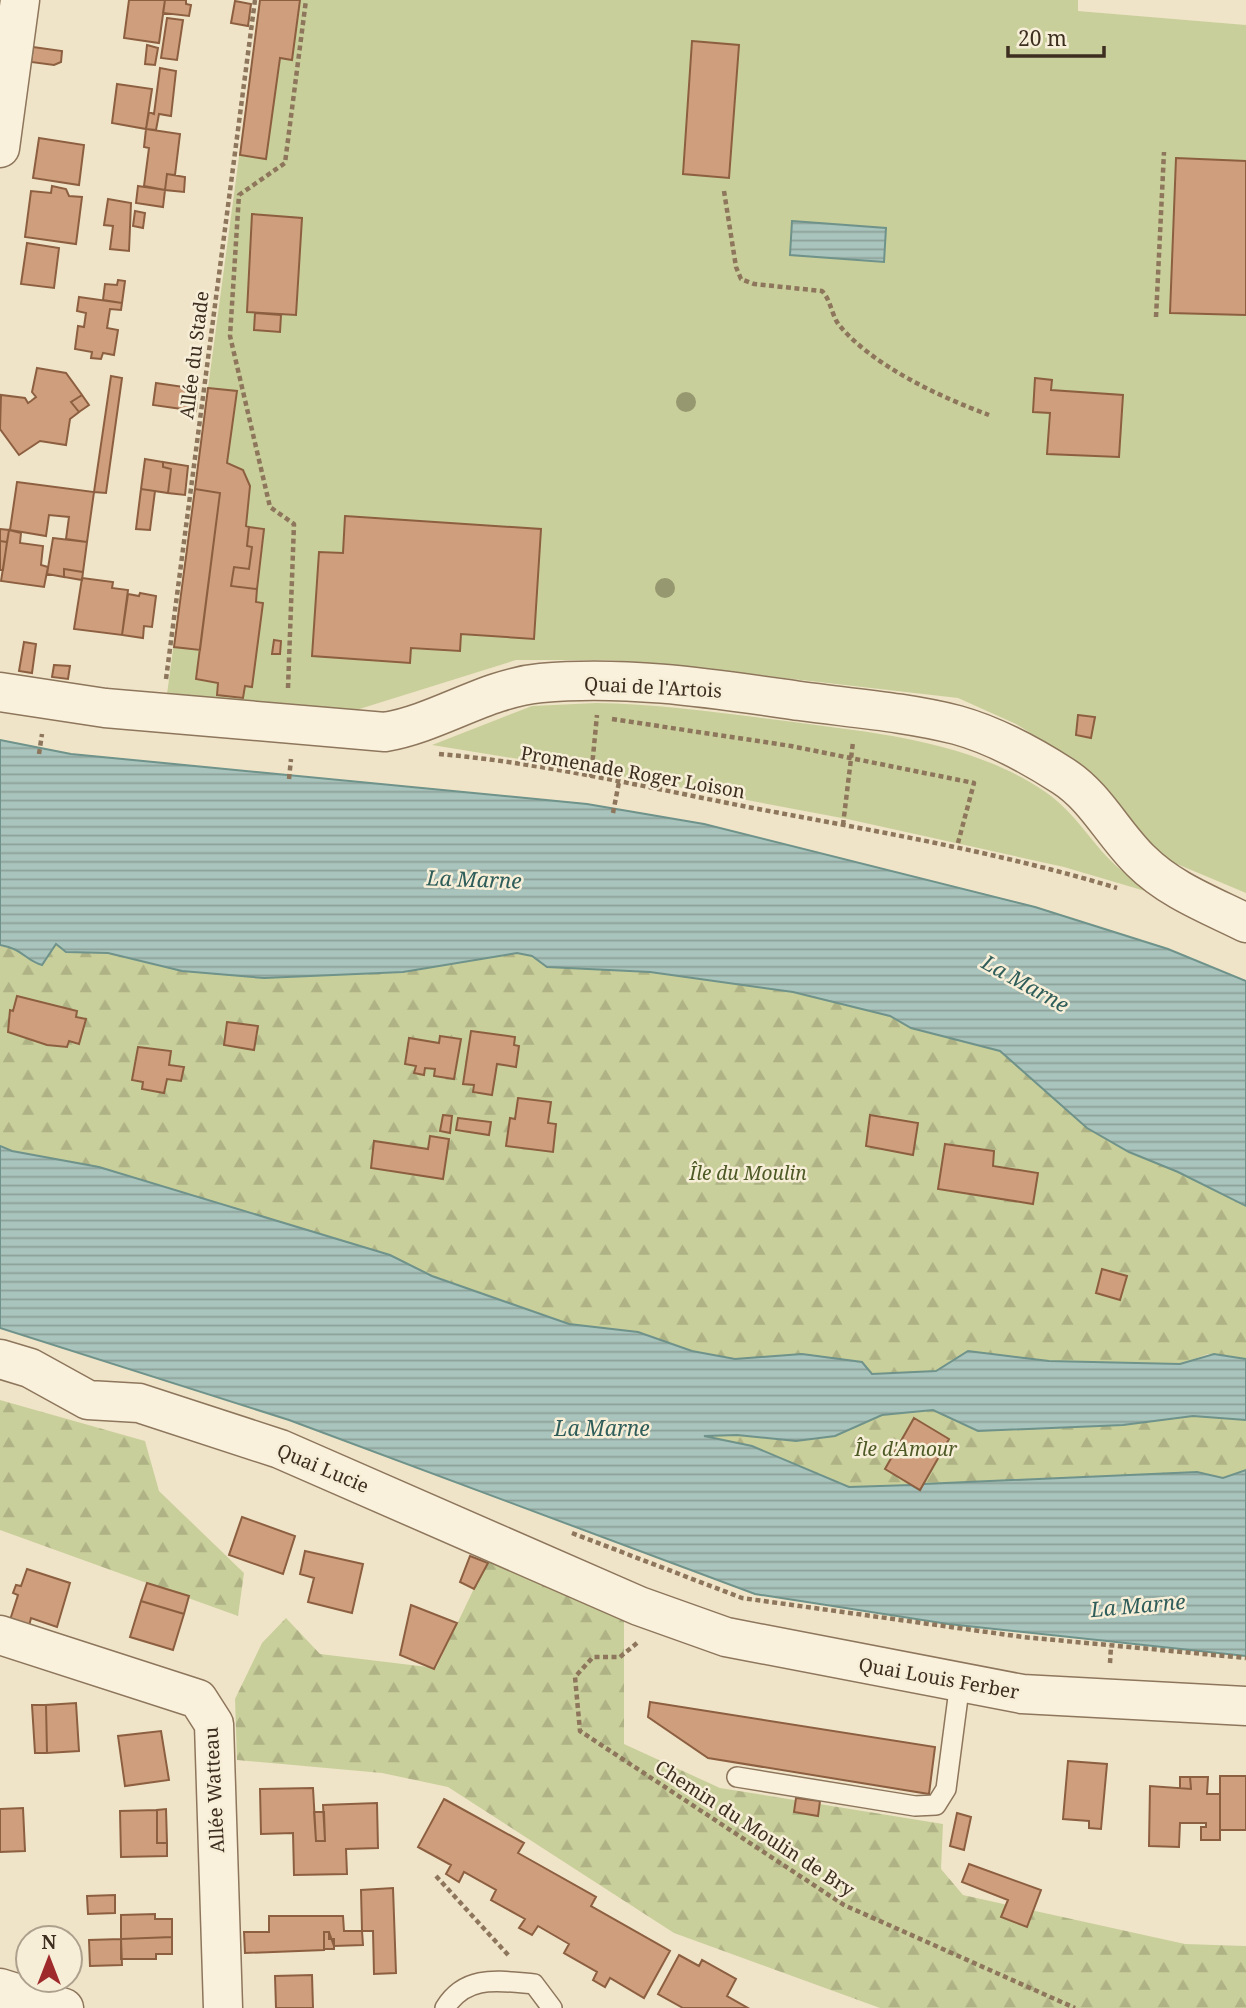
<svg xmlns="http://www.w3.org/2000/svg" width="1246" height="2008" viewBox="0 0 1246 2008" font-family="'Noto Serif',serif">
  <defs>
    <pattern id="forest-firs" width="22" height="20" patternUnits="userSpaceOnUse" patternTransform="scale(1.75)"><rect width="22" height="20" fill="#c9cf9b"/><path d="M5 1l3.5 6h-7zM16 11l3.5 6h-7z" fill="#aeb285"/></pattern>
    <pattern id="water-rules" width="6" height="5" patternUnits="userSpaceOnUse" patternTransform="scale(1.75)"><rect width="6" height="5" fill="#a9c4bc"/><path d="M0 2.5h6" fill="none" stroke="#8ba098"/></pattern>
  </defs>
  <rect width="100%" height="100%" fill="#f0e4c8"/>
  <!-- green -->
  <path fill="#c9cf9b" d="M260,0H1078V11L1246,25V893L1165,859L1083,766L1016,724L958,698L672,665L609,660H516L353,711L266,709L167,694Z
    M596,703C660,704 722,713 786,721C874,733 968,740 1044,791C1077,813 1092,846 1121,870C1135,882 1155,890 1172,899L1064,867L847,819L604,773L432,745L532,706Z"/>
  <!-- forest -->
  <path fill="url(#forest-firs)" d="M55,943L66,952L108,953L182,971L264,978L403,972L517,953L532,956L547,967L650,972L793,992L890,1016L911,1028L1000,1051L1087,1128L1129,1152L1178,1172L1246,1206V1359L1208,1354L1180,1364L1049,1361L968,1351L936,1371L872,1374L862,1362L802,1354L735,1359L692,1351L638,1332L569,1324L432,1276L390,1255L337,1239L99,1167L12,1151L0,1146V946L16,948L37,964L46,961Z
    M0,1400L145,1441L159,1491L244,1573L238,1616L0,1530Z
    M933,1410L978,1431L1123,1425L1193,1416L1246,1420V1470L1223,1478L1197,1472L924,1484L920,1490L911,1485L849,1487L752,1446L703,1436L737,1435L796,1441L836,1436L882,1415Z
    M489,1557L624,1617V1744L720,1788L943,1824L941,1869L963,1895L1185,1944L1246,1946V2008H880L674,1933L448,1787L382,1773L237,1760L235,1699L262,1643L286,1618L320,1654L436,1668Z"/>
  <!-- water -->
  <path fill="url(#water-rules)" stroke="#6f938a" stroke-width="2" d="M792,221L886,228L884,262L790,255Z
    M0,740L71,754L587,804L704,824L1035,907L1168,949L1246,981V1206L1178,1172L1129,1152L1087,1128L1000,1051L911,1028L890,1016L793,992L650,972L547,967L532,956L517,953L403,972L264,978L182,971L108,953L66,952L56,944L42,965C24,960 24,949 0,945Z
    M0,1146L12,1151L99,1167L337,1239L390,1255L432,1276L569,1324L638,1332L692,1351L735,1359L802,1354L862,1362L872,1374L936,1371L968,1351L1049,1361L1180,1364L1214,1354L1246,1359V1420L1193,1416L1123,1425L978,1431L933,1410L882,1415L835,1436L796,1441L737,1435L704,1436L752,1446L849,1487L911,1485L920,1490L923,1484L1197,1472L1223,1478L1246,1470V1656L948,1624L755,1594L289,1420L0,1328Z"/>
  <!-- building -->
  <path fill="#cf9f7d" stroke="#8d5f41" stroke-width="2" d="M129,0H165L159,43L124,38Z
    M165,0H186V4L191,5L189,16L163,13Z
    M260,0H300L292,60L280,58L266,159L240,155Z
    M235,1L251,4L248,26L231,23Z
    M167,18L183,20L177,60L161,58Z
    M692,41L739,45L729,178L683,174Z
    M147,45L158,48L155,65L145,64Z
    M33,47L62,51L61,62L54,65L31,62Z
    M160,68L176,71L171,116L159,114L156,130L146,129L149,112L154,114Z
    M117,84L152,89L146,129L112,123Z
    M146,129L180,134L175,175L167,174L165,190L144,186L149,148L144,147Z
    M39,138L84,145L79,185L33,178Z
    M1176,158L1246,161V315L1170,313Z
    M167,174L185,177L184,192L165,190Z
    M52,186L66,189L69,196L82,197L76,244L25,237L31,191L51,193Z
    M138,186L165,190L163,207L136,203Z
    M108,199L131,203L129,251L110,249L113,226L104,225Z
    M135,211L145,213L143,228L133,226Z
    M252,214L302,218L296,315L247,312Z
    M27,243L59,248L54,288L21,284Z
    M118,280L125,281L122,303L103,300L105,284L117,285Z
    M79,297L122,303L121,310L110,309L107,328L118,330L114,355L103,353L101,359L91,358L92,352L75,349L78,326L84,327L86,313L77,311Z
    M255,313L281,315L280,332L254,330Z
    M37,368L66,373L82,395L71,402L79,412L70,419L66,445L40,441L19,455L0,429L1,395L25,398L28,403L31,401L36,397L32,392Z
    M111,376L122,378L106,493L94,492Z
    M1035,378L1052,380L1051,390L1123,395L1119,457L1047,454L1050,413L1033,412Z
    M156,383L198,389L196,411L153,405Z
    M208,388L237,391L227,463L243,470L250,486L246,526L249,527L247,546L252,547L249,569L234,567L231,586L257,589L256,602L263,603L252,687L245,686L243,698L217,695L218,683L196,679L220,493L195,489Z
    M82,395L89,405L79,412L71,402Z
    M145,459L163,462V467L171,469L168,493L141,489Z
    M163,462L188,466L185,495L168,493L171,469L163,467Z
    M17,482L94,492L87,542L66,539L69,517L49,515L46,536L10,530Z
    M141,489L155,491L150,530L136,529Z
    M195,489L220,493L200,650L174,647Z
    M345,516L541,529L534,639L461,634L460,651L411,648L410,663L312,656L319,552L343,553Z
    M249,527L264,529L257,589L231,586L234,567L249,569L252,547L247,546Z
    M0,529L9,530L7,542L0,541Z
    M9,530L21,533L20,543L43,546L41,565L48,567L44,587L1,581Z
    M53,538L87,542L83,572L64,569V577L47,574Z
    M0,541L7,542L3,570H0Z
    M64,569L83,572L82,580L64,577Z
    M82,578L113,582L112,588L128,590L122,635L74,629Z
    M140,593L156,596L152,627L144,626L143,638L122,635L128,594L139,596Z
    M274,640L281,641L280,654H272Z
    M24,642L36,644L32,673L19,671Z
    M54,665L70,666L68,679L52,677Z
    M1078,715L1095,717L1091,738L1076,735Z
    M17,996L77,1011L76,1017L86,1019L79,1044L69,1041L67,1047L47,1045L8,1032L10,1010L13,1011Z
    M227,1022L258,1026L254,1050L224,1045Z
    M471,1031L515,1037L514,1045L519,1046L516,1067L497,1064L492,1095L473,1092L474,1085L463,1084Z
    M440,1036L461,1039L454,1079L434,1076L435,1069L425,1068L424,1075L414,1073L416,1066L405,1064L409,1038L439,1043Z
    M138,1047L171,1051L169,1065L184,1067L181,1081L167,1079L164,1093L142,1089L143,1082L132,1080Z
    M518,1098L551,1102L548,1123L556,1124L553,1152L506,1146L510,1118L515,1119Z
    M443,1115L452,1116L450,1133L440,1131Z
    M870,1115L918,1123L913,1155L866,1146Z
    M458,1118L491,1122L489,1135L456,1130Z
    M430,1136L449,1139L443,1179L371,1168L374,1141L428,1149Z
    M945,1144L994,1151L993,1166L1038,1173L1033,1204L938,1189Z
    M1102,1269L1127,1276L1120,1300L1096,1293Z
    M914,1418L949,1439L920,1490L885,1469Z
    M242,1517L295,1536L283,1574L229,1555Z
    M305,1551L363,1564L352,1613L308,1602L314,1578L300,1574Z
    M470,1556L488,1563L474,1589L460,1582Z
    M27,1569L70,1583L57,1627L31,1618L29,1626L10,1620L18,1595L13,1593L16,1585L21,1586Z
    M147,1583L189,1596L184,1614L141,1601Z
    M141,1601L184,1614L173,1650L130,1637Z
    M411,1605L457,1623L434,1669L400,1655Z
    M650,1702L935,1747L929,1794L708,1758L648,1717Z
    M76,1703L79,1751L47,1753L46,1705Z
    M32,1705H46L47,1753H35Z
    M161,1731L169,1780L125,1786L118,1736Z
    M1068,1761L1107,1764L1101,1829L1089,1828V1821L1063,1819Z
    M1220,1776H1246V1830H1220Z
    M1180,1777H1190L1191,1789H1180Z
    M1190,1777H1208L1207,1794H1220V1840H1201V1827H1206V1823H1180L1179,1847L1149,1846L1150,1786L1191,1789Z
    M313,1788L316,1841H325L323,1805L377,1803L378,1848L346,1849L347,1874L294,1875L293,1833L261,1834L260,1789Z
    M796,1798L820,1801L818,1816L794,1812Z
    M444,1799L524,1843L518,1853L596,1897L591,1906L670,1951L644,1998L610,1978L605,1987L593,1980L597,1972L564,1953L569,1944L538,1926L532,1935L519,1928L525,1919L491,1900L496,1890L464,1872L459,1882L446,1874L451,1865L418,1847Z
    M23,1808L25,1851L0,1852V1809Z
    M166,1809L167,1843H157V1810Z
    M157,1810V1843H167V1856L121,1857L120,1811Z
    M314,1812H324L325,1841H316Z
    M957,1813L971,1817L964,1850L950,1846Z
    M969,1864L1041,1890L1027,1927L1001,1917L1008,1900L962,1882Z
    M393,1888L396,1973L374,1974L373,1931H362L361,1890Z
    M115,1895V1913L88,1914L87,1896Z
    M155,1914V1919H172V1937L121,1939V1915Z
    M269,1916H343L344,1931H362L363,1945L334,1946L329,1932H324V1950L245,1953L244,1932H269Z
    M324,1932H329V1939H334V1949H324Z
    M172,1937V1954H156V1959H121V1939Z
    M121,1939L122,1965L90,1966L89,1940Z
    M679,1955L699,1966L702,1960L736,1979L727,1996L748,2008H683L658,1994Z
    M312,1975L313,2008H276L275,1976Z"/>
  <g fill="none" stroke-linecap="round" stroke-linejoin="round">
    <defs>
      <path id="lane" d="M737,1777L915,1806L936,1805L946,1789L960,1682
        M445,2008C466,1974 499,1981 534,1984L552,2008"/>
      <path id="street" d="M0,148L20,0
        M0,692L105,708L385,732C438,723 486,688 541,683C628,675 715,689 800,701C852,708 906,712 957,725C993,735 1032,756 1063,776C1096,797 1113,834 1141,861C1170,890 1210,905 1246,923
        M0,1359L30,1368L88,1400L139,1403L280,1449L639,1606L726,1637L1022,1694L1246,1706
        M0,1635L198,1699L214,1724L223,2008
        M0,1988L64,2008"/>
    </defs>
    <!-- lane casing -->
    <use href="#lane" stroke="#8d765c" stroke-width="22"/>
    <!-- street casing -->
    <use href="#street" stroke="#8d765c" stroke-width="41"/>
    <!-- path -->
    <path stroke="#8d765c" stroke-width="4.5" stroke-dasharray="5 3.5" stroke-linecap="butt" d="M724,191L736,267L741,279L754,284L822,291C831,300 831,314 839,325C873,366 940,397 989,415
      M1156,317L1164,152
      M166,679L255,0
      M288,688L294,524L270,507L230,336L239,195L285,163L306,0
      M612,719L791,746L974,783L958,843
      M39,754L42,734
      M439,754C544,763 650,788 753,808C875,831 998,852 1117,888
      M591,777L597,715
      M289,779L291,759
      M613,813L619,782
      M843,825L853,742
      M572,1533L742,1598L1023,1637L1246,1658
      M637,1643L620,1657H593L575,1677L580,1731L844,1905L1075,2008
      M1110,1663L1111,1646
      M436,1876L509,1956"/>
    <!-- lane -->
    <use href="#lane" stroke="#faf1dc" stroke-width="19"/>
    <!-- street -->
    <use href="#street" stroke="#faf1dc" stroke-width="38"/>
  </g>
  <!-- trees -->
  <g fill="#96986f">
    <circle cx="686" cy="402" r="10"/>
    <circle cx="665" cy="588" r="10"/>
  </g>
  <g text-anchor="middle" stroke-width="5" stroke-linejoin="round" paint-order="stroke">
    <!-- street labels -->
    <g font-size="19" fill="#3d2e20" stroke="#f7eed8">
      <text transform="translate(194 355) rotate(-83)" y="7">Allée du Stade</text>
      <text transform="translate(653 687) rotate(3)" y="7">Quai de l'Artois</text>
      <text transform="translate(633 772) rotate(10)" y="7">Promenade Roger Loison</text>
      <text transform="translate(323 1468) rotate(23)" y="7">Quai Lucie</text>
      <text transform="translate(939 1678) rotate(10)" y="7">Quai Louis Ferber</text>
      <text transform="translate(214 1790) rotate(-93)" y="7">Allée Watteau</text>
      <text transform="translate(755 1828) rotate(33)" y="7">Chemin du Moulin de Bry</text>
    </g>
    <!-- park labels -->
    <g font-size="19" font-style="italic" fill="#4d5a26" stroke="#f7eed8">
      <text x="748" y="1180">Île du Moulin</text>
      <text x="906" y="1456">Île d'Amour</text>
    </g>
    <!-- water labels -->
    <g font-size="21" font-style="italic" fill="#2f5d5a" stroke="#f7eed8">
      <text transform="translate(474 880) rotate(2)" y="7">La Marne</text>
      <text transform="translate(1025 984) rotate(29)" y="7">La Marne</text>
      <text x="602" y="1436">La Marne</text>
      <text transform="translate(1138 1606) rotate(-5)" y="7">La Marne</text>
    </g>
  </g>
  <!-- north arrow -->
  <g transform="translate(49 1959)"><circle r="33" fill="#f7eed8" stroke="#ada18e" stroke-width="2"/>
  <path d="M0-5L12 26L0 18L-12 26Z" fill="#9e2a2b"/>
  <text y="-10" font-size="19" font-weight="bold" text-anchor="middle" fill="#3d2e20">N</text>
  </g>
  <!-- scale -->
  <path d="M1008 46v10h96v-10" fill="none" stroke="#3d2e20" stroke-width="3.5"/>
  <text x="1018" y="46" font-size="21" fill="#3d2e20" stroke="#f7eed8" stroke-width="5" paint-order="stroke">20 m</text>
</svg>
